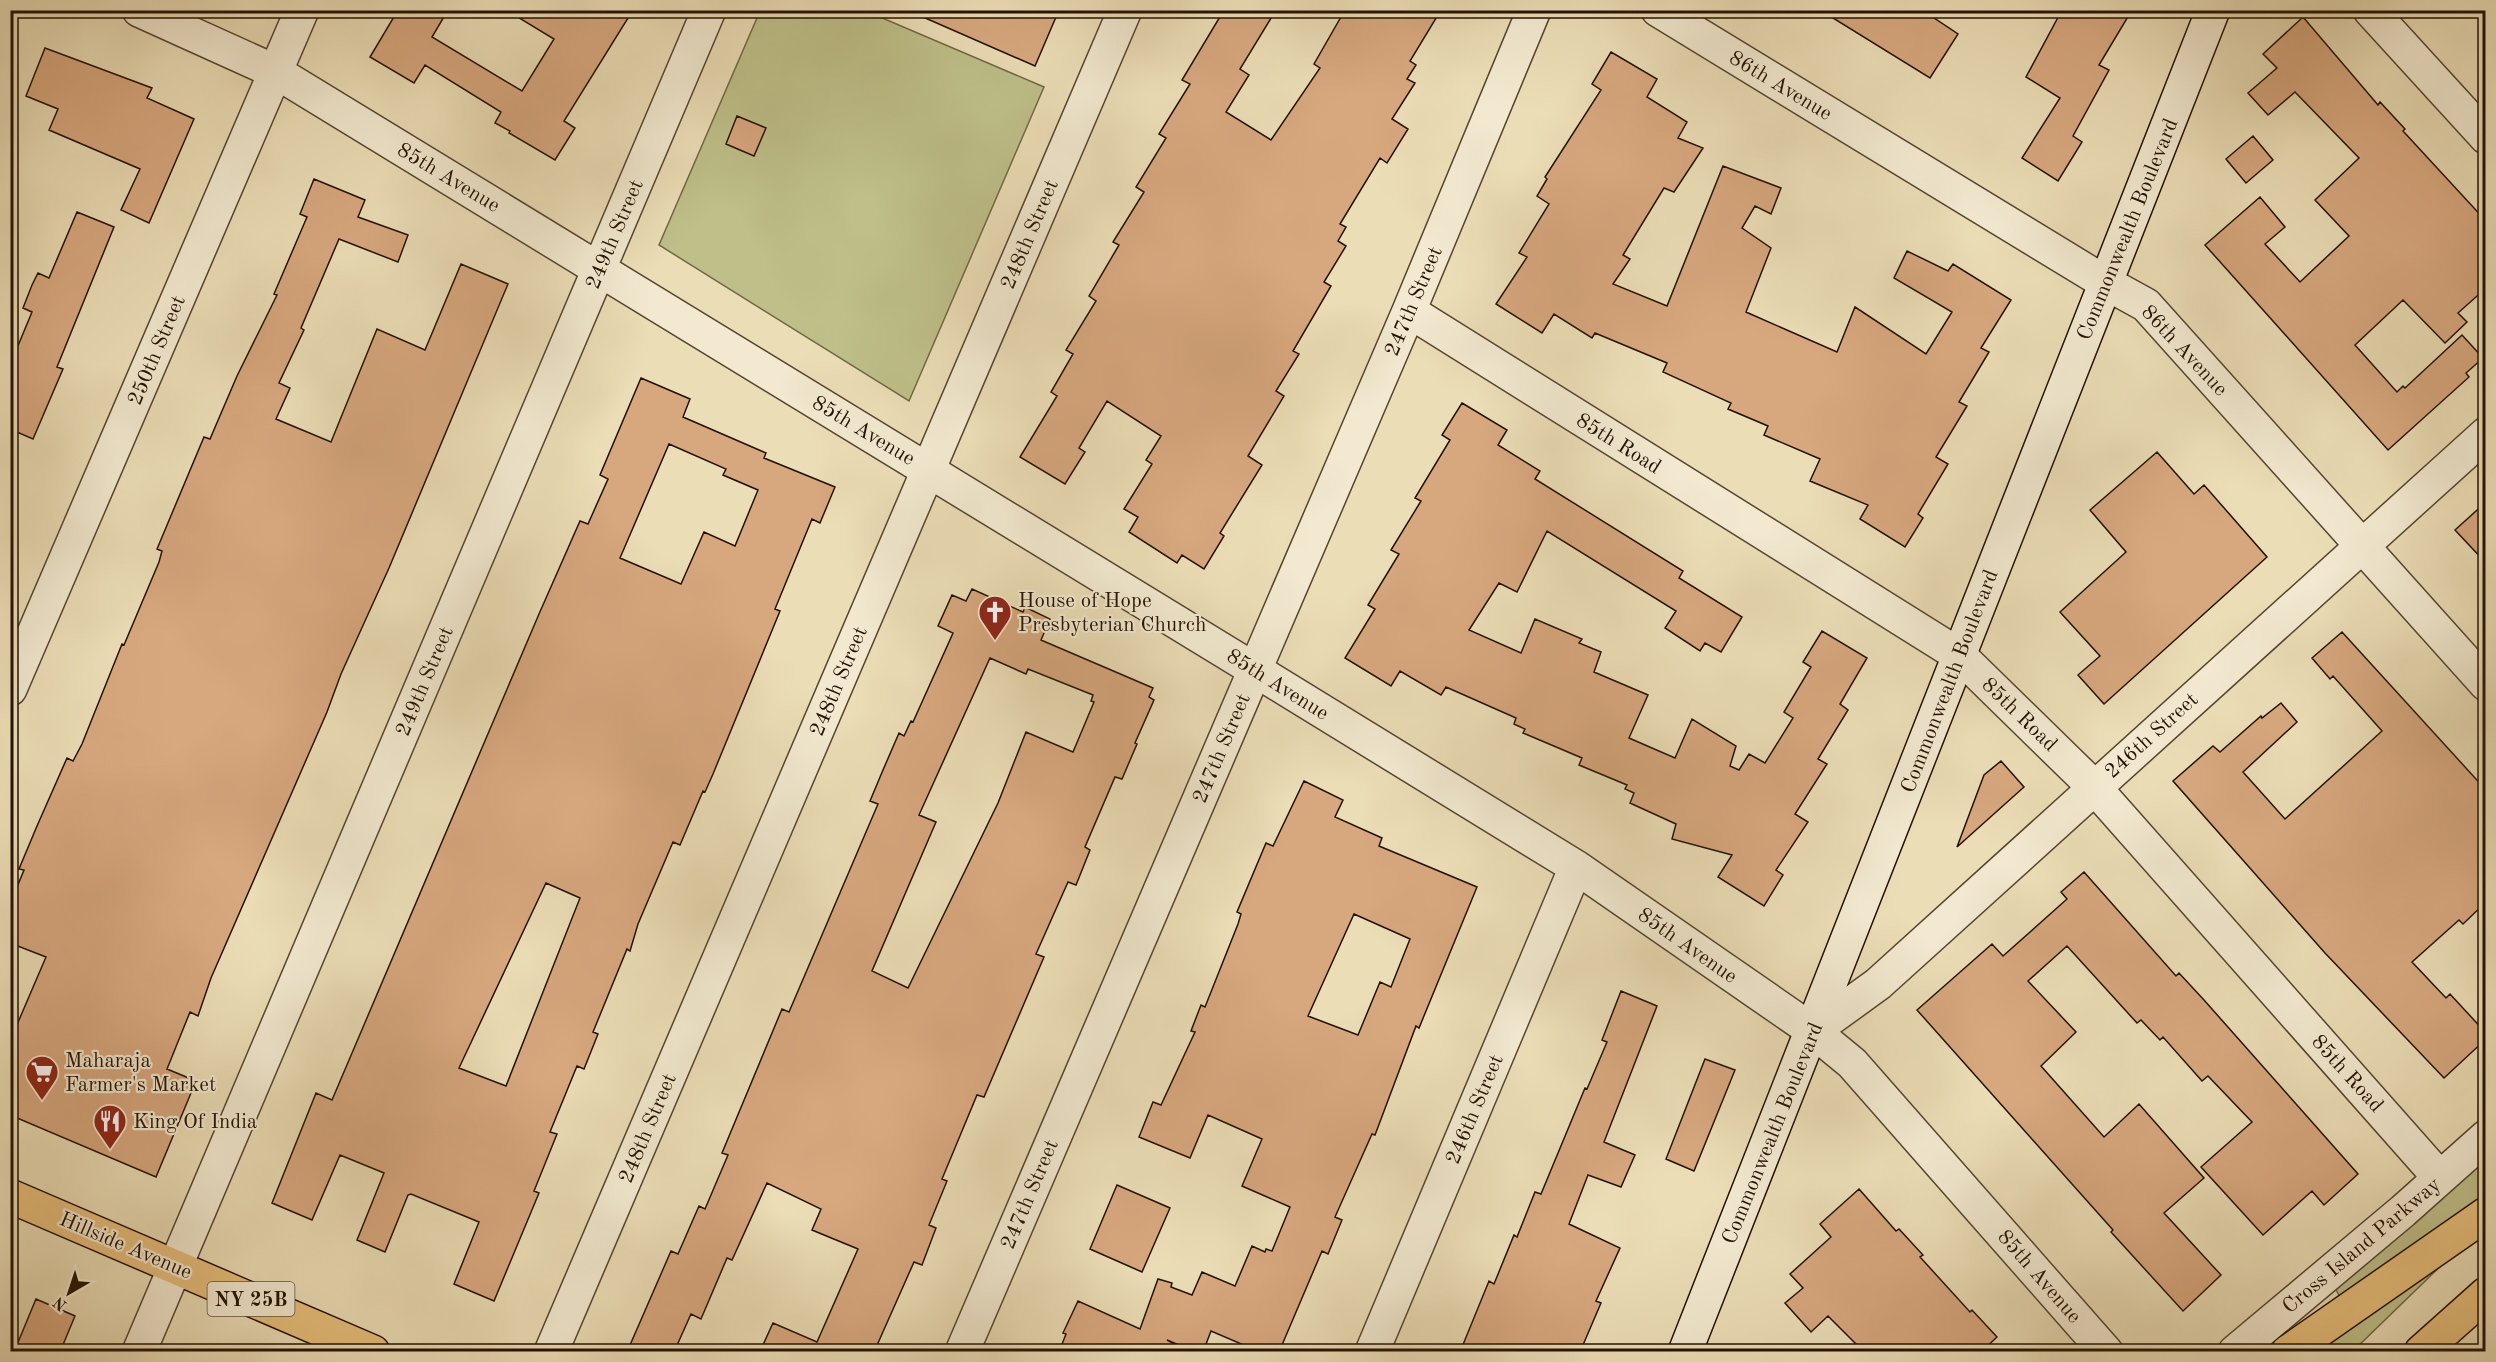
<svg xmlns="http://www.w3.org/2000/svg" width="2496" height="1362" viewBox="0 0 2496 1362" font-family="'Old Standard TT',serif">
  <rect width="100%" height="100%" fill="#ebddb6"/>
  <filter id="stains"><feTurbulence type="fractalNoise" baseFrequency=".00333" numOctaves="4"/><feColorMatrix values="0 0 0 0 .2 0 0 0 0 .09 0 0 0 0 .02 0 0 0 .5 -.17"/></filter>
  <radialGradient id="worn" r=".72"><stop offset=".6" stop-color="#630" stop-opacity="0"/><stop offset="1" stop-color="#630" stop-opacity=".3"/></radialGradient>
  <!-- green -->
  <path fill="#bebf89" stroke="#706846" stroke-width="1.5" d="M760,11H866L1044,87L909,401L659,245Z
    M2485,1155V1195L2340,1297L2335,1288Z
    M2485,1223L2353,1351L2305,1352Z"/>
  <!-- building -->
  <path fill="#d7a77e" stroke="#231202" stroke-width="1.5" fill-rule="evenodd" d="M398,10H448L432,37L522,91L554,39L506,10H633L564,121L575,128L555,160L509,133L510,131L495,123L501,112L425,65L414,83L370,57Z
    M907,10H1059L1035,66Z
    M1224,10H1276L1240,69L1249,75L1226,112L1271,140L1320,68L1314,64L1345,10H1441L1410,61L1416,65L1407,79L1415,83L1392,119L1408,129L1387,163L1380,158L1340,224L1346,227L1338,241L1346,246L1324,282L1331,286L1293,351L1299,354L1276,391L1284,396L1248,456L1262,465L1220,533L1224,536L1204,569L1182,555L1177,563L1129,532L1138,517L1124,509L1152,464L1146,460L1161,436L1107,401L1079,448L1085,452L1065,484L1020,457L1057,396L1051,392L1073,354L1066,350L1096,301L1089,296L1119,245L1113,242L1144,192L1136,187L1166,138L1159,134L1190,84L1182,80Z
    M1820,10H1922L1958,34L1930,78Z
    M2062,10H2132L2099,65L2109,70L2073,136L2082,142L2058,181L2022,158L2060,98L2026,77Z
    M2303,17L2378,105L2380,102L2405,129L2403,131L2486,221V288L2458,313L2467,322L2445,343L2403,300L2355,345L2397,392L2403,386L2405,388L2462,335L2483,358L2466,373L2469,377L2388,450L2205,245L2260,197L2285,227L2265,244L2300,282L2349,236L2315,200L2359,158L2295,92L2268,115L2248,93L2277,68L2263,54Z
    M45,48L152,88L147,98L194,119L149,223L121,210L140,169L49,130L58,109L26,96Z
    M1611,52L1657,79L1647,97L1687,122L1678,138L1703,148L1674,192L1664,188L1623,255L1630,259L1613,284L1667,306L1723,166L1781,188L1771,214L1755,206L1742,228L1771,248L1746,312L1837,352L1855,307L1926,354L1952,312L1894,278L1907,251L1948,271L1953,264L2011,300L1981,348L1989,352L1959,402L1967,406L1936,457L1948,464L1918,514L1923,518L1905,547L1860,519L1868,505L1810,481L1820,459L1764,435L1768,426L1728,409L1731,403L1663,372L1667,363L1595,333L1592,338L1554,314L1542,333L1496,304L1527,257L1519,253L1549,204L1537,196L1547,179L1545,177L1601,90L1592,84Z
    M737,116L766,128L754,156L726,144Z
    M2253,136L2273,160L2246,183L2226,159Z
    M314,179L365,200L358,217L408,235L398,262L339,239L301,328L304,330L279,383L290,388L276,419L331,442L377,329L425,350L461,264L508,284L389,568L341,674L327,712L211,978L198,1016L190,1012L167,1069L196,1081L156,1177L10,1115V1041L46,957L10,943V904L24,870L19,869L37,826L67,758L73,761L82,744L122,644L124,645L159,562L162,551L157,549L204,437L210,439L237,376L277,295L274,294L307,217L300,214Z
    M77,212L114,227L57,367L63,369L33,439L10,429V365L32,312L23,308L32,285L38,273L49,278Z
    M641,378L690,399L683,417L766,453L764,458L835,487L820,523L812,519L775,609L780,611L713,774L705,792L703,791L680,845L673,842L638,924L630,951L627,949L593,1032L598,1034L584,1069L577,1066L550,1132L557,1134L534,1191L539,1193L494,1301L454,1284L479,1222L411,1194L408,1195L385,1252L357,1240L384,1173L340,1155L312,1220L272,1203L316,1093L332,1100L539,614L580,521L588,524L608,479L600,475ZM669,444L726,469L723,475L758,490L735,546L704,532L681,584L620,558ZM546,883L580,898L506,1086L459,1068Z
    M1462,403L1507,430L1498,445L1540,471L1535,479L1683,571L1679,578L1742,617L1721,652L1705,643L1700,651L1665,628L1676,611L1547,531L1517,592L1499,583L1469,630L1521,653L1535,619L1582,639L1579,643L1601,652L1594,672L1648,695L1629,738L1675,758L1692,719L1736,746L1730,766L1739,770L1749,754L1765,763L1793,718L1784,712L1811,667L1803,662L1822,631L1867,658L1840,704L1848,710L1818,759L1827,764L1795,814L1808,822L1776,870L1783,875L1764,906L1718,877L1732,855L1672,839L1676,824L1630,803L1634,793L1625,789L1627,785L1579,765L1582,758L1523,733L1525,729L1514,724L1516,718L1446,687L1441,695L1400,671L1391,686L1345,658L1375,609L1368,605L1399,554L1391,550L1421,501L1415,498L1450,440L1442,435Z
    M2157,452L2194,494L2204,485L2267,557L2104,704L2078,675L2100,656L2060,612L2126,552L2090,510Z
    M2486,502V563L2455,530Z
    M972,589L1023,612L1025,607L1050,619L1041,640L1153,688L1149,697L1154,700L1135,743L1137,744L1122,779L1115,777L1085,847L1090,850L1076,885L1068,882L1036,954L1044,957L984,1097L977,1095L942,1179L947,1181L929,1225L936,1228L922,1265L914,1262L874,1352H778L763,1345L773,1323L817,1342L858,1249L812,1230L821,1209L767,1183L732,1260L727,1258L701,1319L691,1314L674,1352H627L671,1251L678,1254L699,1206L705,1209L728,1155L722,1153L782,1009L789,1012L878,804L870,801L883,770L899,733L904,736L911,721L913,722L953,633L938,626L952,595L966,601ZM990,658L1026,674L1028,669L1093,695L1091,701L1094,702L1073,752L1026,732L998,803L908,988L872,971L936,822L919,815Z
    M2342,632L2486,790V902L2463,924L2459,920L2412,962L2446,998L2450,994L2486,1033V1039L2444,1078L2325,953L2173,781L2213,746L2220,752L2261,716L2262,718L2281,703L2297,722L2243,772L2285,819L2382,731L2333,676L2330,679L2312,658Z
    M2001,761L2024,787L1957,847L1984,775Z
    M1304,781L1343,800L1335,817L1382,838L1379,846L1477,887L1419,1028L1416,1026L1375,1135L1372,1134L1335,1217L1342,1220L1328,1254L1322,1251L1279,1352H1260L1211,1331L1203,1352H1195L1167,1340L1190,1352H1059L1066,1334L1063,1333L1078,1301L1140,1329L1158,1279L1172,1283L1171,1287L1192,1295L1202,1272L1235,1286L1252,1246L1265,1252L1266,1249L1272,1251L1290,1207L1242,1186L1262,1139L1208,1115L1190,1158L1139,1137L1153,1102L1161,1105L1195,1032L1191,1031L1201,1005L1205,1007L1238,924L1241,914L1237,912L1266,843L1273,846ZM1354,914L1410,939L1391,987L1380,982L1358,1035L1308,1016Z
    M2084,872L2176,976L2179,973L2204,1000L2358,1174L2324,1205L2312,1191L2263,1235L2201,1167L2252,1122L2208,1076L2202,1081L2163,1037L2160,1040L2141,1020L2137,1023L2067,946L2028,981L2076,1032L2041,1066L2104,1137L2139,1104L2204,1178L2164,1213L2221,1275L2183,1311L2111,1232L2113,1230L1917,1010L1992,944L2003,956L2067,899L2061,892Z
    M1621,991L1657,1006L1604,1142L1635,1155L1621,1187L1588,1175L1569,1224L1620,1248L1596,1301L1601,1303L1580,1352H1460L1489,1281L1494,1284L1514,1235L1517,1237L1535,1192L1541,1194L1585,1088L1587,1089L1607,1042L1602,1040Z
    M1705,1059L1735,1070L1694,1171L1666,1159Z
    M1117,1185L1170,1208L1142,1272L1090,1249Z
    M1859,1189L1896,1231L1899,1229L1923,1255L1920,1257L1970,1312L1972,1310L1997,1337L1981,1352H1864L1828,1316L1811,1332L1785,1303L1803,1288L1790,1274L1831,1237L1820,1224Z
    M36,1299L75,1316L60,1352H14Z"/>
  <g fill="none" stroke-linecap="round" stroke-linejoin="round">
    <defs>
      <path id="street" d="M139,10L276,72L1255,670L1576,867L1813,1031L1852,1063L2106,1352
        M1658,10L2106,283L2146,305L2486,684
        M2370,10L2486,137
        M1409,311L1959,655L2094,787L2440,1178
        M10,689L302,10
        M1813,1031L1878,984L2486,434
        M139,1352L709,10
        M551,1352L1125,10
        M962,1352L1409,311L1534,10
        M1372,1352L1576,867
        M2235,1352L2403,1211L2486,1137"/>
      <path id="secondary" d="M1685,1352L2213,10"/>
      <path id="primary" d="M10,1196L373,1352"/>
      <path id="highway" d="M2288,1352L2486,1214
        M2421,1352L2486,1294"/>
    </defs>
    <!-- street casing -->
    <use href="#street" stroke="#55452f" stroke-width="36"/>
    <!-- secondary casing -->
    <use href="#secondary" stroke="#231202" stroke-width="36"/>
    <!-- primary casing -->
    <use href="#primary" stroke="#231202" stroke-width="36"/>
    <!-- highway casing -->
    <use href="#highway" stroke="#231202" stroke-width="36"/>
    <!-- street -->
    <use href="#street" stroke="#f2e9d0" stroke-width="33"/>
    <!-- secondary -->
    <use href="#secondary" stroke="#f2e9d0" stroke-width="33"/>
    <!-- primary -->
    <use href="#primary" stroke="#e6be7b" stroke-width="33"/>
    <!-- highway -->
    <use href="#highway" stroke="#e6be7b" stroke-width="33"/>
  </g>
  <!-- icons -->
  <defs>
    <symbol id="church-pin" viewBox="-11 -11 22 30"><path d="M0 17L-7.5 6A9.5 9.5 0 1 1 7.5 6Z" fill="#8f2418" stroke="#f2e9d0"/><path d="M-1.2-6h2.4v3.5h3.3v2.4h-3.3V6h-2.4V-.1h-3.3v-2.4h3.3Z" fill="#fff"/></symbol>
    <symbol id="supermarket-pin" viewBox="-11 -11 22 30"><path d="M0 17L-7.5 6A9.5 9.5 0 1 1 7.5 6Z" fill="#8f2418" stroke="#f2e9d0"/><path d="M-6-5.5h2.5l.6 2H6L4.5 2H-2.5L-4.4-4H-6ZM-1.5 3.2a1.3 1.3 0 1 0 .1 0ZM3 3.2a1.3 1.3 0 1 0 .1 0Z" fill="#fff"/></symbol>
    <symbol id="restaurant-pin" viewBox="-11 -11 22 30"><path d="M0 17L-7.5 6A9.5 9.5 0 1 1 7.5 6Z" fill="#8f2418" stroke="#f2e9d0"/><path d="M-5-6h1v4h1v-4h1v4h1v-4h1v5L-1.5 .5V6h-2V.5L-5-1ZM5-6V6H3V1.5H1.5Q1.5-4 5-6Z" fill="#fff"/></symbol>
  </defs>
  <g fill-rule="evenodd">
    <use href="#church-pin" x="976" y="593" width="38" height="52"/>
    <use href="#supermarket-pin" x="23" y="1053" width="38" height="52"/>
    <use href="#restaurant-pin" x="91" y="1102" width="38" height="52"/>
  </g>
  <g text-anchor="middle" stroke-width="4.5" stroke-linejoin="round" paint-order="stroke">
    <!-- shield labels -->
    <rect fill="#f2e9d0" stroke="#615240" stroke-width="1.5" x="207.5" y="1282" width="87" height="34" rx="4.5"/>
    <g font-size="20" font-weight="bold" fill="#231202">
      <text x="251" y="1306">NY 25B</text>
    </g>
    <!-- street labels -->
    <g font-size="21" fill="#231202" stroke="#f2e9d0">
      <text transform="translate(1781 85) rotate(31)" y="7">86th Avenue</text>
      <text transform="translate(449 177) rotate(31)" y="7">85th Avenue</text>
      <text transform="translate(2127 229) rotate(-68)" y="7">Commonwealth Boulevard</text>
      <text transform="translate(614 234) rotate(-67)" y="7">249th Street</text>
      <text transform="translate(1029 234) rotate(-67)" y="7">248th Street</text>
      <text transform="translate(1413 301) rotate(-67)" y="7">247th Street</text>
      <text transform="translate(156 350) rotate(-67)" y="7">250th Street</text>
      <text transform="translate(2185 350) rotate(47)" y="7">86th Avenue</text>
      <text transform="translate(864 430) rotate(31)" y="7">85th Avenue</text>
      <text transform="translate(1619 443) rotate(32)" y="7">85th Road</text>
      <text transform="translate(424 681) rotate(-67)" y="7">249th Street</text>
      <text transform="translate(838 681) rotate(-67)" y="7">248th Street</text>
      <text transform="translate(1949 681) rotate(-69)" y="7">Commonwealth Boulevard</text>
      <text transform="translate(1278 684) rotate(32)" y="7">85th Avenue</text>
      <text transform="translate(2020 714) rotate(44)" y="7">85th Road</text>
      <text transform="translate(2151 735) rotate(-42)" y="7">246th Street</text>
      <text transform="translate(1221 748) rotate(-67)" y="7">247th Street</text>
      <text transform="translate(1688 945) rotate(35)" y="7">85th Avenue</text>
      <text transform="translate(2348 1073) rotate(48)" y="7">85th Road</text>
      <text transform="translate(1474 1109) rotate(-67)" y="7">246th Street</text>
      <text transform="translate(647 1128) rotate(-67)" y="7">248th Street</text>
      <text transform="translate(1772 1133) rotate(-68)" y="7">Commonwealth Boulevard</text>
      <text transform="translate(1029 1194) rotate(-67)" y="7">247th Street</text>
      <text transform="translate(126 1245) rotate(23)" y="7">Hillside Avenue</text>
      <text transform="translate(2361 1245) rotate(-40)" y="7">Cross Island Parkway</text>
      <text transform="translate(2040 1276) rotate(49)" y="7">85th Avenue</text>
    </g>
    <!-- poi labels -->
    <g font-size="21" fill="#231202" stroke="#f2e9d0" text-anchor="start">
      <text x="1018" y="607">House of Hope<tspan x="1018" dy="24">Presbyterian Church</tspan></text>
      <text x="65" y="1067">Maharaja<tspan x="65" dy="24">Farmer's Market</tspan></text>
      <text x="133" y="1128">King Of India</text>
    </g>
  </g>
  <!-- margin -->
  <rect width="2496" height="1362" fill="none" stroke="#ebddb6" stroke-width="36"/>
  <rect x="12" y="12" width="2472" height="1338" fill="none" stroke="#231202" stroke-width="3"/>
  <rect x="18" y="18" width="2460" height="1326" fill="none" stroke="#231202" stroke-width="1.5"/>
  <!-- north arrow -->
  <g transform="translate(69 1293) rotate(219)" stroke="#f2e9d0" stroke-width="4.5" paint-order="stroke">
  <path d="M0-4.5L10 22L0 15L-10 22Z" fill="#231202"/>
  <text y="-9" font-size="16" font-weight="bold" text-anchor="middle" fill="#231202">N</text>
  </g>
  <rect width="100%" height="100%" filter="url(#stains)"/>
  <rect width="100%" height="100%" fill="url(#worn)"/>
</svg>
